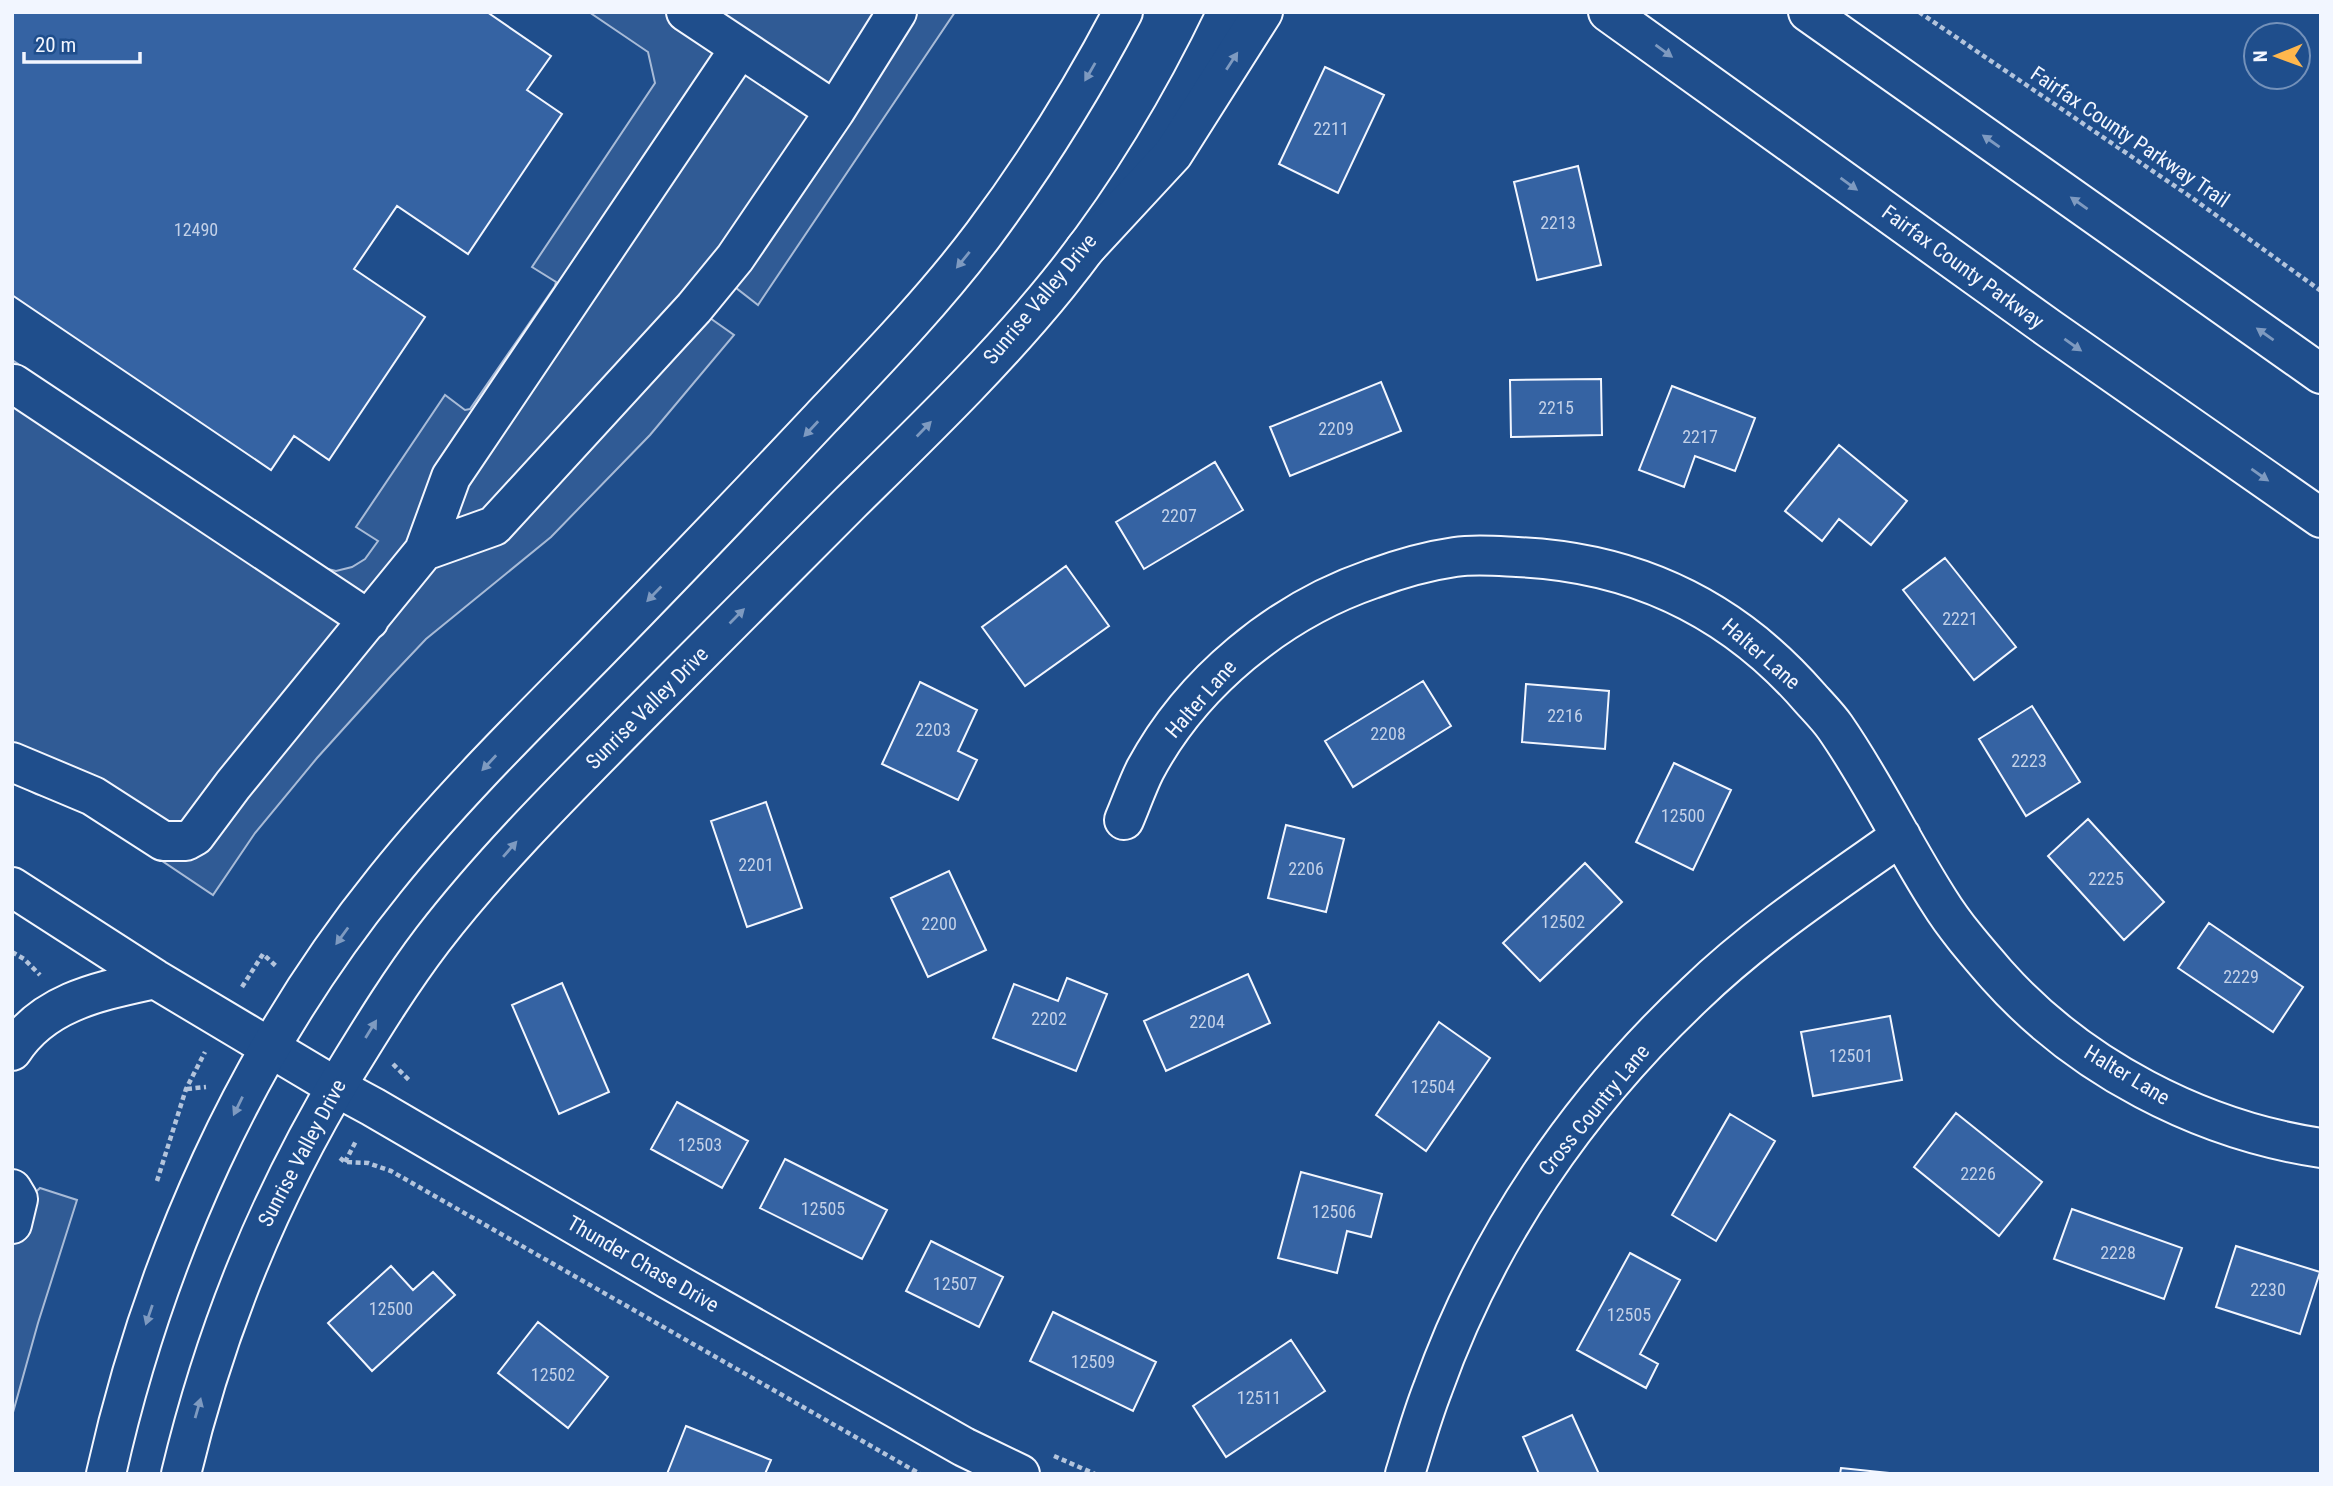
<svg xmlns="http://www.w3.org/2000/svg" width="2333" height="1486" viewBox="0 0 2333 1486" font-family="'Roboto Condensed',sans-serif">
  <rect width="100%" height="100%" fill="#1f4e8c"/>
  <!-- parking -->
  <path fill="#305b95" stroke="#a8bbd7" stroke-width="2" d="M589,12H955L758,305L736,288L728,291L710,318L734,335L650,435L551,537L426,639L391,676L317,758L255,833L213,895L83,808L36,794L12,781V360L320,567L336,571L352,567L365,559L378,541L356,527L445,395L465,410L470,409L555,286L556,282L532,267L655,83L648,52Z
    M40,1188L77,1200L38,1323L12,1416V1214Z"/>
  <!-- building -->
  <path fill="#3563a3" stroke="#f2f6ff" stroke-width="2" d="M12,12H487L551,56L527,90L562,114L468,254L397,206L354,269L425,317L329,460L294,436L271,470L12,295Z
    M1325,67L1384,95L1338,193L1279,164Z
    M1578,166L1601,265L1537,280L1514,182Z
    M1601,379L1602,435L1511,437L1510,380Z
    M1381,382L1401,431L1290,476L1270,427Z
    M1672,386L1755,418L1735,471L1695,456L1684,487L1639,470Z
    M1839,445L1907,501L1871,545L1839,519L1822,541L1785,511Z
    M1215,462L1243,510L1144,569L1116,522Z
    M1945,558L2016,647L1974,680L1903,590Z
    M1066,566L1109,626L1025,686L982,627Z
    M1423,681L1451,726L1353,787L1325,741Z
    M920,682L977,710L958,751L977,760L958,800L882,764Z
    M1526,684L1609,691L1605,749L1522,742Z
    M2032,706L2080,782L2026,816L1979,739Z
    M1674,763L1731,790L1693,870L1636,842Z
    M766,802L802,908L747,927L711,821Z
    M2088,819L2164,902L2124,940L2048,856Z
    M1286,825L1344,839L1326,912L1268,898Z
    M1585,863L1622,902L1540,981L1503,943Z
    M949,871L986,950L928,977L891,898Z
    M2209,923L2303,987L2273,1032L2178,968Z
    M1248,974L1270,1023L1166,1071L1144,1021Z
    M1067,978L1107,994L1076,1071L993,1038L1014,984L1058,1001Z
    M562,983L609,1092L559,1114L512,1005Z
    M1890,1016L1902,1080L1813,1096L1801,1032Z
    M1439,1022L1490,1058L1426,1151L1376,1115Z
    M677,1102L748,1141L722,1188L651,1149Z
    M1956,1113L2042,1182L1999,1236L1914,1167Z
    M1730,1114L1775,1141L1716,1241L1672,1215Z
    M785,1159L887,1210L862,1259L760,1208Z
    M1301,1172L1382,1194L1371,1237L1347,1231L1337,1273L1278,1258Z
    M2072,1209L2182,1248L2164,1299L2054,1259Z
    M931,1241L1003,1277L979,1327L906,1291Z
    M2236,1246L2320,1272L2300,1334L2216,1307Z
    M1630,1253L1680,1280L1640,1354L1658,1364L1646,1388L1577,1350Z
    M391,1266L413,1290L433,1272L455,1295L372,1371L328,1323Z
    M1053,1312L1156,1362L1133,1411L1030,1361Z
    M538,1322L608,1377L568,1428L498,1373Z
    M1291,1340L1325,1391L1226,1457L1193,1406Z
    M1572,1415L1599,1474H1539L1523,1437Z
    M686,1426L771,1460L765,1474H667Z
    M1841,1468L1899,1474H1840Z"/>
  <g fill="none" stroke-linecap="round" stroke-linejoin="round">
    <defs>
      <path id="minor" d="M686,12L835,111
        M14,384L369,620
        M424,551L494,526L694,308L735,258L835,111L897,12
        M12,762L93,796L163,841H186L195,836L233,785L424,551L451,477L740,48
        M1124,820C1131,804 1137,786 1145,770C1192,682 1279,611 1372,579C1399,569 1427,561 1455,557C1475,554 1497,556 1517,557C1635,562 1733,609 1810,698C1818,707 1828,717 1835,727C1874,783 1903,845 1939,901C1955,927 1977,952 1997,975C2079,1067 2200,1130 2321,1148
        M12,887L155,979L336,1087L373,1107L668,1279L964,1447L1020,1474
        M12,1051C44,1001 101,991 155,979
        M12,1189L18,1199L12,1224
        M1405,1474C1414,1445 1422,1416 1433,1388C1487,1237 1578,1104 1695,994C1757,934 1830,886 1901,836"/>
      <path id="major" d="M106,1474C154,1259 246,1052 385,880C449,800 523,727 595,654C671,576 746,498 821,418C877,359 934,300 983,235C1036,164 1082,90 1123,12
        M181,1474C216,1328 269,1198 347,1069C374,1025 401,981 433,939C494,860 567,788 637,717C708,646 779,574 850,503C921,433 995,362 1058,284C1125,201 1181,108 1227,12"/>
      <path id="highway" d="M1608,12L2050,329L2321,518
        M1808,12L2321,374
        M1085,249L1173,154L1263,12"/>
    </defs>
    <!-- minor casing -->
    <use href="#minor" stroke="#f2f6ff" stroke-width="42"/>
    <!-- major casing -->
    <use href="#major" stroke="#f2f6ff" stroke-width="42"/>
    <!-- highway casing -->
    <use href="#highway" stroke="#f2f6ff" stroke-width="42"/>
    <!-- path -->
    <path stroke="#b3c4dc" stroke-width="4.5" stroke-dasharray="5 3.5" stroke-linecap="butt" d="M1919,12L2188,195L2321,291
      M12,952L24,959L40,975
      M242,987L263,954L277,967
      M393,1064L409,1080
      M187,1089L206,1087
      M340,1158L345,1162L368,1163L391,1171L920,1474
      M345,1162L356,1141
      M157,1181L186,1089L205,1052
      M1054,1456L1095,1474"/>
    <!-- minor -->
    <use href="#minor" stroke="#1f4e8c" stroke-width="38"/>
    <!-- major -->
    <use href="#major" stroke="#1f4e8c" stroke-width="38"/>
    <!-- highway -->
    <use href="#highway" stroke="#1f4e8c" stroke-width="38"/>
  </g>
  <!-- one-way arrows -->
  <defs><path id="oneway-solid" d="M-6-.8H1V-3.2L6.5 0L1 3.2V.8H-6Z" transform="scale(1.75)"/></defs>
  <g fill="#7e9ac0">
    <use href="#oneway-solid" transform="translate(1664 51) rotate(36)"/>
    <use href="#oneway-solid" transform="translate(1232 61) rotate(-57)"/>
    <use href="#oneway-solid" transform="translate(1090 72) rotate(120)"/>
    <use href="#oneway-solid" transform="translate(1991 141) rotate(-145)"/>
    <use href="#oneway-solid" transform="translate(1849 184) rotate(36)"/>
    <use href="#oneway-solid" transform="translate(2079 203) rotate(-145)"/>
    <use href="#oneway-solid" transform="translate(963 260) rotate(129)"/>
    <use href="#oneway-solid" transform="translate(2265 334) rotate(-145)"/>
    <use href="#oneway-solid" transform="translate(2073 345) rotate(35)"/>
    <use href="#oneway-solid" transform="translate(811 429) rotate(133)"/>
    <use href="#oneway-solid" transform="translate(924 429) rotate(-46)"/>
    <use href="#oneway-solid" transform="translate(2260 475) rotate(35)"/>
    <use href="#oneway-solid" transform="translate(654 594) rotate(134)"/>
    <use href="#oneway-solid" transform="translate(737 616) rotate(-45)"/>
    <use href="#oneway-solid" transform="translate(489 763) rotate(133)"/>
    <use href="#oneway-solid" transform="translate(510 849) rotate(-49)"/>
    <use href="#oneway-solid" transform="translate(342 936) rotate(126)"/>
    <use href="#oneway-solid" transform="translate(371 1029) rotate(-58)"/>
    <use href="#oneway-solid" transform="translate(238 1106) rotate(116)"/>
    <use href="#oneway-solid" transform="translate(149 1315) rotate(109)"/>
    <use href="#oneway-solid" transform="translate(198 1408) rotate(-74)"/>
  </g>
  <g text-anchor="middle" stroke-width="5" stroke-linejoin="round" paint-order="stroke">
    <!-- number labels -->
    <g font-size="18" fill="#c3d1e8">
      <text x="1331" y="135">2211</text>
      <text x="1558" y="229">2213</text>
      <text x="196" y="236">12490</text>
      <text x="1556" y="414">2215</text>
      <text x="1336" y="435">2209</text>
      <text x="1700" y="443">2217</text>
      <text x="1179" y="522">2207</text>
      <text x="1960" y="625">2221</text>
      <text x="1565" y="722">2216</text>
      <text x="933" y="736">2203</text>
      <text x="1388" y="740">2208</text>
      <text x="2029" y="767">2223</text>
      <text x="1683" y="822">12500</text>
      <text x="756" y="871">2201</text>
      <text x="1306" y="875">2206</text>
      <text x="2106" y="885">2225</text>
      <text x="1563" y="928">12502</text>
      <text x="939" y="930">2200</text>
      <text x="2241" y="983">2229</text>
      <text x="1049" y="1025">2202</text>
      <text x="1207" y="1028">2204</text>
      <text x="1851" y="1062">12501</text>
      <text x="1433" y="1093">12504</text>
      <text x="700" y="1151">12503</text>
      <text x="1978" y="1180">2226</text>
      <text x="823" y="1215">12505</text>
      <text x="1334" y="1218">12506</text>
      <text x="2118" y="1259">2228</text>
      <text x="955" y="1290">12507</text>
      <text x="2268" y="1296">2230</text>
      <text x="391" y="1315">12500</text>
      <text x="1629" y="1321">12505</text>
      <text x="1093" y="1368">12509</text>
      <text x="553" y="1381">12502</text>
      <text x="1259" y="1404">12511</text>
    </g>
    <!-- street labels -->
    <g font-size="21" fill="#f2f6ff" stroke="#1f4e8c">
      <text transform="translate(2130 137) rotate(34)" y="7">Fairfax County Parkway Trail</text>
      <text transform="translate(1963 267) rotate(36)" y="7">Fairfax County Parkway</text>
      <text transform="translate(1040 299) rotate(-50)" y="7">Sunrise Valley Drive</text>
      <text transform="translate(1761 654) rotate(41)" y="7">Halter Lane</text>
      <text transform="translate(1201 699) rotate(-49)" y="7">Halter Lane</text>
      <text transform="translate(647 708) rotate(-45)" y="7">Sunrise Valley Drive</text>
      <text transform="translate(2127 1075) rotate(31)" y="7">Halter Lane</text>
      <text transform="translate(1594 1110) rotate(-51)" y="7">Cross Country Lane</text>
      <text transform="translate(302 1153) rotate(-62)" y="7">Sunrise Valley Drive</text>
      <text transform="translate(643 1264) rotate(30)" y="7">Thunder Chase Drive</text>
    </g>
  </g>
  <!-- border -->
  <rect width="2333" height="1486" fill="none" stroke="#f2f6ff" stroke-width="28"/>
  <!-- north arrow -->
  <g transform="translate(2277 56) rotate(269)"><circle r="33" fill="#1f4e8c" stroke="#7391ba" stroke-width="2"/>
  <path d="M0-5L12 26L0 18L-12 26Z" fill="#ffb74d"/>
  <text y="-10" font-size="19" font-weight="bold" text-anchor="middle" fill="#f2f6ff">N</text>
  </g>
  <!-- scale -->
  <path d="M24 52v10h116v-10" fill="none" stroke="#f2f6ff" stroke-width="3.5"/>
  <text x="35" y="52" font-size="21" fill="#f2f6ff" stroke="#1f4e8c" stroke-width="5" paint-order="stroke">20 m</text>
</svg>
